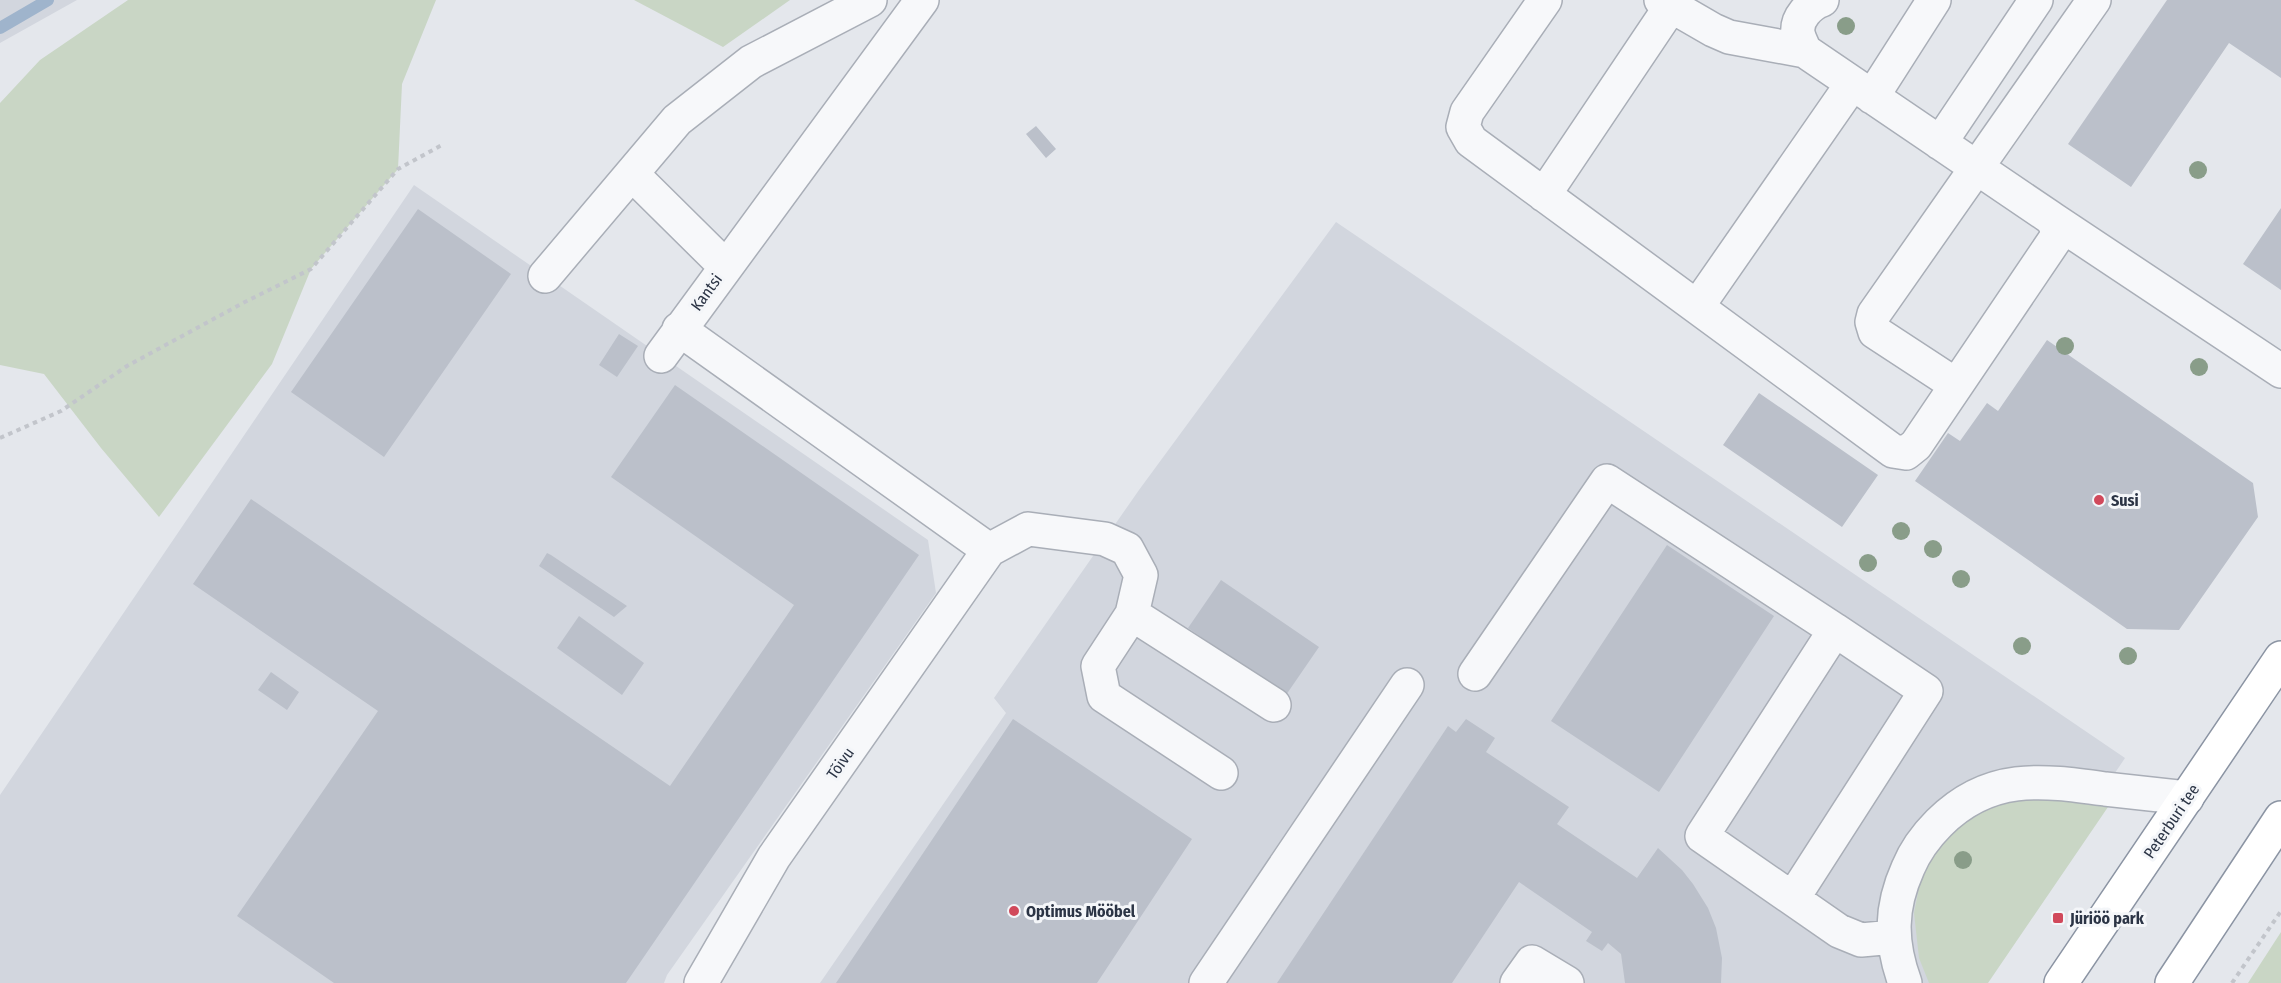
<svg xmlns="http://www.w3.org/2000/svg" width="2281" height="983" viewBox="0 0 2281 983" font-family="'Fira Sans Condensed',sans-serif">
  <rect width="100%" height="100%" fill="#e4e7ec"/>
  <!-- built -->
  <path fill="#d2d6de" d="M0,0H77L0,43Z
    M414,185L928,540L936,593L667,975L664,983H0V795Z
    M1336,222L2125,758L1974,983H820L1006,713L994,698L1139,490Z"/>
  <!-- green -->
  <path fill="#c9d6c5" d="M128,0H436L402,84L398,169L311,269L272,364L159,517L101,448L44,374L0,365V103L40,60Z
    M634,0H790L723,47Z
    M2032,797L2063,798L2108,807L1988,983H1929L1919,958L1914,913L1923,867L1953,832L1990,804Z
    M2281,932V983H2248Z"/>
  <g fill="none" stroke-linecap="round" stroke-linejoin="round">
    <!-- stream -->
    <path stroke="#9fb4cc" stroke-width="12" d="M0,28L48,0"/>
  </g>
  <!-- building -->
  <path fill="#bbc0ca" d="M2167,0H2281V78L2229,43L2131,187L2068,144Z
    M1036,126L1056,149L1046,158L1026,134Z
    M2281,208V290L2243,264Z
    M418,209L511,274L384,457L291,392Z
    M619,334L638,346L617,377L599,365Z
    M2047,340L2253,483L2258,517L2179,630L2127,629L1915,481L1948,433L1960,441L1987,403L1998,411Z
    M675,385L919,555L626,983H334L237,916L378,711L193,584L251,499L670,786L794,605L611,477Z
    M1759,393L1878,475L1842,527L1723,445Z
    M1667,545L1774,616L1659,792L1551,721Z
    M547,553L551,555L627,606L614,617L539,566Z
    M1221,580L1319,647L1286,695L1188,628Z
    M579,616L644,663L622,695L557,648Z
    M271,672L299,692L287,710L258,690Z
    M1013,719L1192,839L1097,983H836Z
    M1466,719L1495,738L1486,752L1569,807L1557,824L1637,878L1658,848L1682,870L1693,884L1708,908L1716,928L1722,958L1721,983H1625L1621,954L1608,943L1602,951L1586,941L1592,932L1519,882L1452,983H1277L1448,726L1456,732Z"/>
  <g fill="none" stroke-linecap="round" stroke-linejoin="round">
    <defs>
      <path id="minor" d="M1545,0L1467,112L1463,127L1471,141L1893,451L1906,453L1916,445L2056,238L2057,227L2051,218L1805,51C1803,46 1799,39 1798,33C1796,18 1810,4 1822,0
        M1661,0L1713,30L1729,37L1805,51
        M1872,97L1934,0
        M1940,143L2036,0
        M632,174L725,266
        M1544,195L1671,6
        M2051,218L2281,371
        M545,276L677,120L751,62L870,0
        M1697,307L1852,84
        M679,329L989,550
        M661,356L922,0
        M1956,385L1875,332L1872,322L1874,314L2094,0
        M1132,614L1274,705
        M1475,674L1607,481L1835,630L1702,836L1839,931L1861,940L1894,937
        M1793,898L1926,691L1835,630
        M701,983L774,857L989,550L1028,529L1105,539L1127,549L1141,575L1132,614L1098,666L1104,696L1221,773
        M1206,983L1407,685
        M1517,983L1532,962L1567,983
        M1905,983C1890,942 1890,908 1908,868C1915,851 1926,836 1939,823C1989,773 2041,780 2105,789C2133,792 2160,795 2187,798"/>
      <path id="highway" d="M2061,983L2281,658
        M2172,983L2281,818"/>
    </defs>
    <!-- minor casing -->
    <use href="#minor" stroke="#a9aeb7" stroke-width="36"/>
    <!-- highway casing -->
    <use href="#highway" stroke="#8b94a3" stroke-width="36"/>
    <!-- path -->
    <path stroke="#c2c5cb" stroke-width="4" stroke-dasharray="4.5 4.5" stroke-linecap="butt" d="M0,438L61,411L127,366L243,303L311,269L398,169L442,145
      M2232,983L2281,911"/>
    <!-- minor -->
    <use href="#minor" stroke="#f7f8fa" stroke-width="33"/>
    <!-- highway -->
    <use href="#highway" stroke="#fff" stroke-width="33"/>
  </g>
  <!-- trees -->
  <g fill="#899d89">
    <circle cx="1846" cy="26" r="9"/>
    <circle cx="2198" cy="170" r="9"/>
    <circle cx="2065" cy="346" r="9"/>
    <circle cx="2199" cy="367" r="9"/>
    <circle cx="1901" cy="531" r="9"/>
    <circle cx="1933" cy="549" r="9"/>
    <circle cx="1868" cy="563" r="9"/>
    <circle cx="1961" cy="579" r="9"/>
    <circle cx="2022" cy="646" r="9"/>
    <circle cx="2128" cy="656" r="9"/>
    <circle cx="1963" cy="860" r="9"/>
  </g>
  <!-- markers -->
  <g fill="#d1495b" stroke="#f4f6f9" stroke-width="2">
    <circle cx="2099" cy="500" r="6"/>
    <circle cx="1014" cy="911" r="6"/>
    <rect x="2052" y="912" width="12" height="12" rx="3"/>
  </g>
  <g text-anchor="middle" stroke-width="6" stroke-linejoin="round" paint-order="stroke">
    <!-- street labels -->
    <g font-size="16" fill="#2b3445" stroke="#f4f6f9">
      <text transform="translate(706 292) rotate(-54)" y="6">Kantsi</text>
      <text transform="translate(840 763) rotate(-55)" y="6">Tõivu</text>
      <text transform="translate(2171 821) rotate(-56)" y="6">Peterburi tee</text>
    </g>
    <!-- poi labels -->
    <g font-size="16" font-weight="bold" fill="#2b3445" stroke="#f4f6f9" text-anchor="start">
      <text x="2111" y="506">Susi</text>
      <text x="1026" y="917">Optimus Mööbel</text>
      <text x="2070" y="924">Jüriöö park</text>
    </g>
  </g>
</svg>
